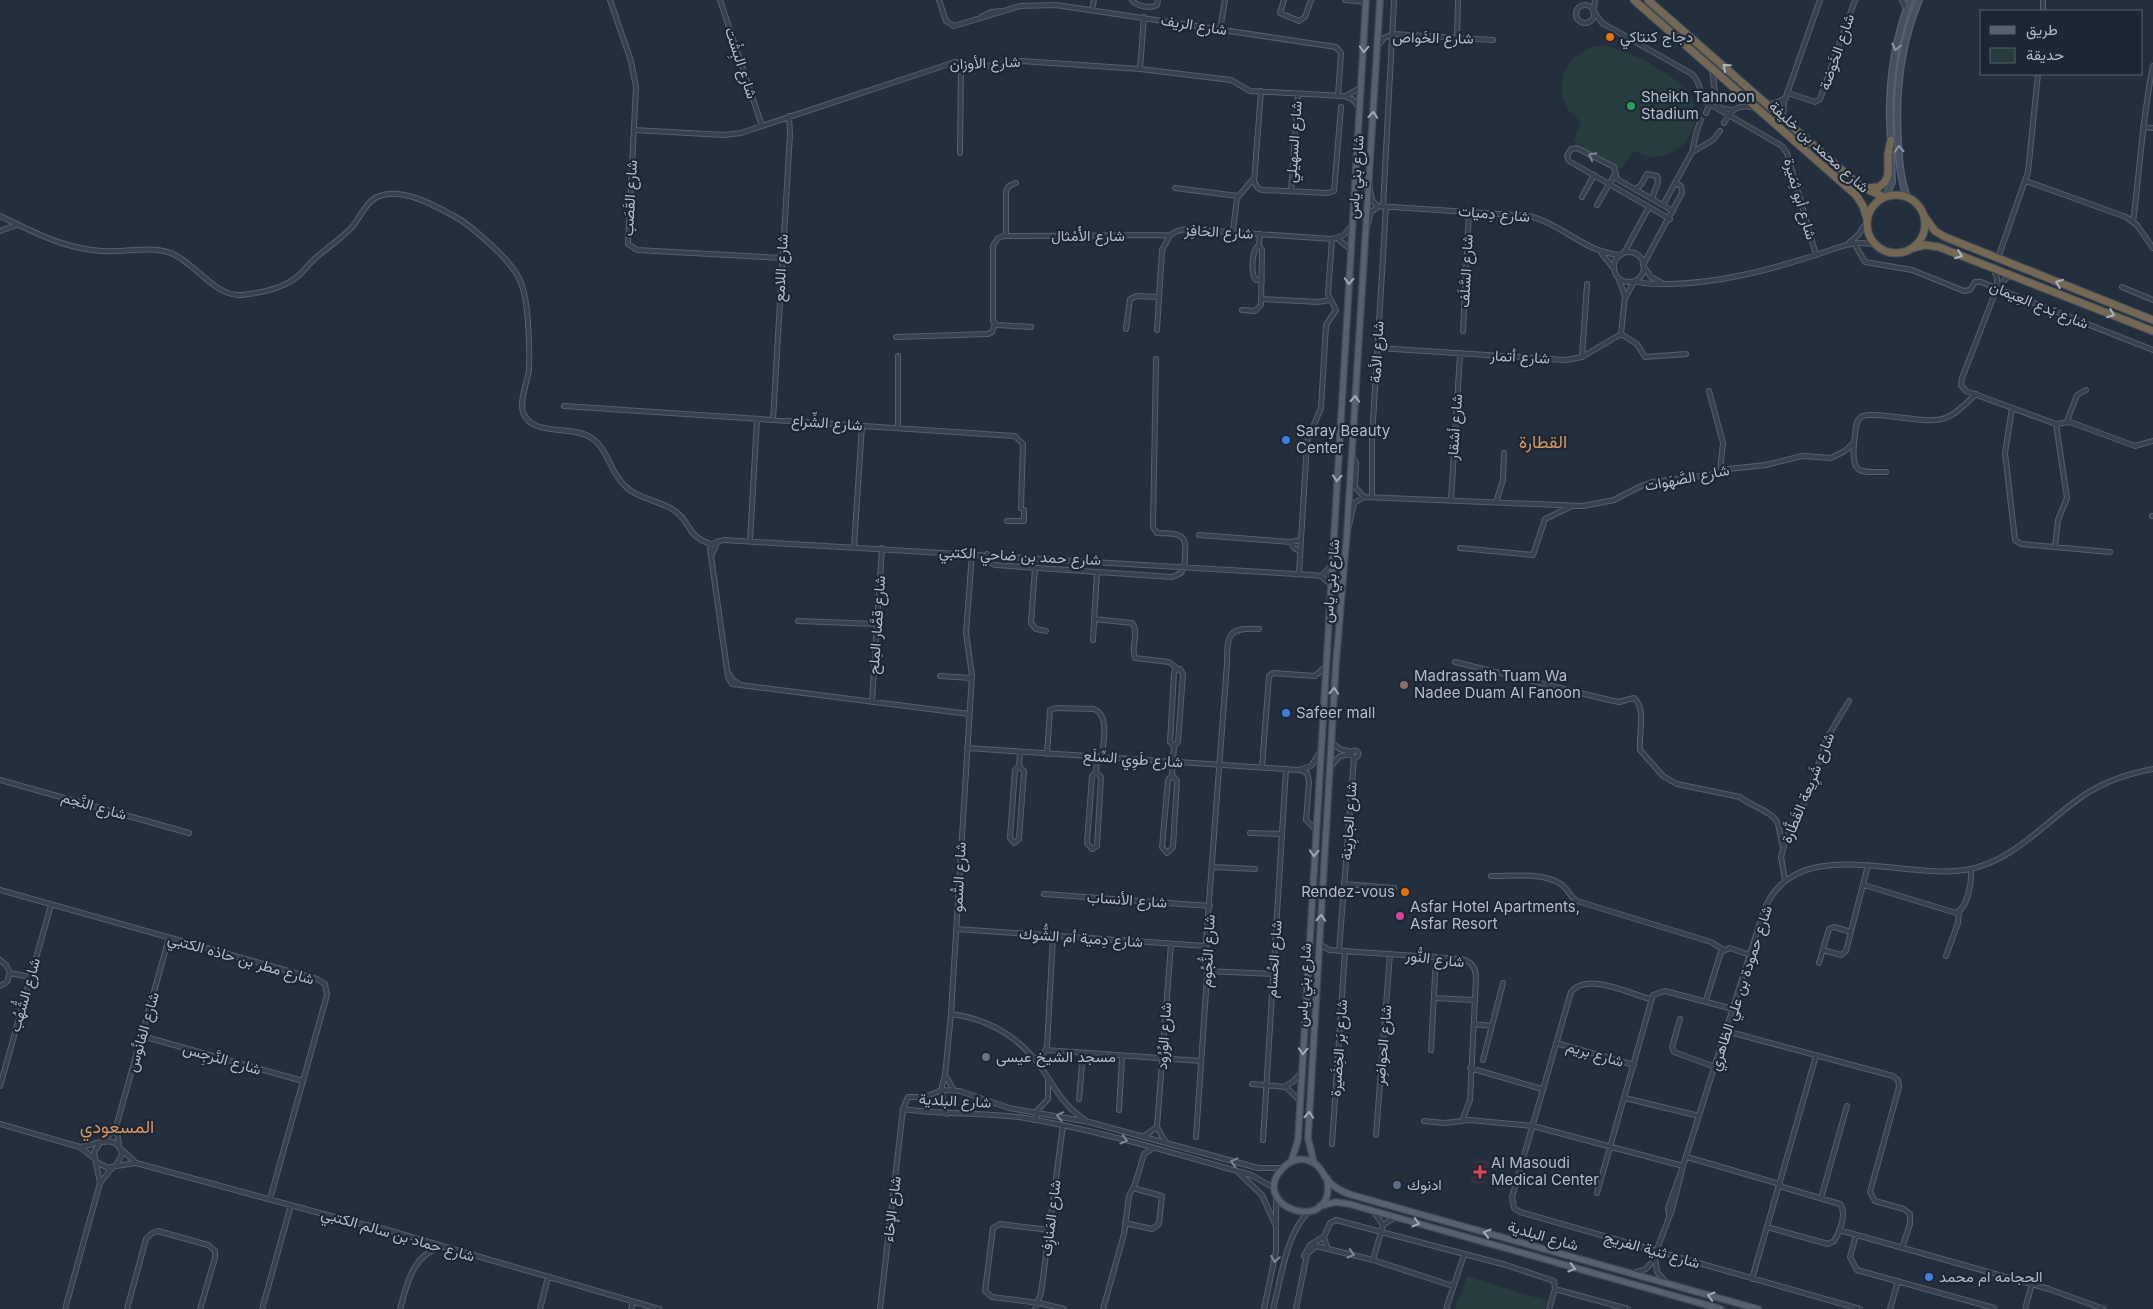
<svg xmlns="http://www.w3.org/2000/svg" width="2153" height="1309" viewBox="0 0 2153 1309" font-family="Inter,Vazirmatn,sans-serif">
  <rect width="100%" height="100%" fill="#242f3e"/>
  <!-- medical -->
  <path fill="#32303f" d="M1476,1157L1490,1161L1484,1186L1470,1182Z"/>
  <!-- green -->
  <path fill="#263c3f" d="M1597,46C1620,44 1667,72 1685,87C1708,116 1690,157 1652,157C1646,157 1640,153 1634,151L1621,169L1573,141L1581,122C1577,118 1570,113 1567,108C1553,81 1568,52 1597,46Z
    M1467,1276L1547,1301L1544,1309H1455Z"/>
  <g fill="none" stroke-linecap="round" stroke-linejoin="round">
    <defs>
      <path id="street" d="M610,0L631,61L636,87L628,244L637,250L782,258
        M720,0L762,126
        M939,0L946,21L954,26L1020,6L1056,5L1336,47L1341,53L1338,95
        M1132,0C1136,6 1150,9 1157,5L1158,0
        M1284,0L1280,13L1299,21L1305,17L1311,0
        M1345,0L1366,2
        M1902,0L1906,9
        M1576 14a9 9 0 1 1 18 0a9 9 0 1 1-18 0Z
        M1594,9L1595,0
        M1092,10L1094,0
        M2043,11V0
        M1595,13L1602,23L1692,74C1702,83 1698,93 1706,102L1782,146L1787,153L1816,255
        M981,17L991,12L1003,11
        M1220,30L1225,0
        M1457,38L1458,0
        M1378,46L1384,38L1393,34L1493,40
        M1140,69L1144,17
        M1261,91L1254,182L1258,188L1262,190L1328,193L1334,191L1341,107
        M1788,93L1815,102L1820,99L1855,0
        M1715,95L1720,108L1731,110
        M1346,96L1361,87
        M1767,104L1775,103L1786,98
        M1706,113L1715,91L1712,70
        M1783,118L1784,102L1820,0
        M1724,123C1731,110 1738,103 1754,108
        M2143,127L2153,128
        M634,130L724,135L741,133L955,62L992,66L1021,61L1140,69L1231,80L1250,91L1344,96L1352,99L1360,108
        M1694,151L1713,140L1720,131
        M960,153L961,63
        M2026,181L2126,217L2137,225L2153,248
        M1369,184L1372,200L1377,206L1529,216C1562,224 1586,253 1620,255
        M1175,188L1238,196
        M1635,189L1641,185L1647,174L1657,176C1661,185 1652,190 1653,199
        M1291,191L1298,94
        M1582,197L1594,175
        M1597,205L1615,174
        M1663,205L1692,152L1697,130L1701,120
        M1383,207L1394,0
        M0,216C36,233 62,248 102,251C126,253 148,245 171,253C196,263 214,297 242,295C261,293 284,288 298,276C306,269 311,261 319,255C331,245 343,237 353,226C362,214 368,198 383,195C406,189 435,206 454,216C467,223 478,233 489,243C519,270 526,283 528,324C529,339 530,354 529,369C528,381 519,400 523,412C531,437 571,425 590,437C608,448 609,470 624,485C636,498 657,500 672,509C692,521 685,536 711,544
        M1670,219L1569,161L1567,156L1571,149L1577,148L1614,167L1617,179L1673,211
        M2133,222C2140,170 2142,118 2153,66
        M1368,224L1371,212L1379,206
        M0,231L17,225
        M1233,231L1237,198L1254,178
        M1006,236V191L1009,186L1016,183
        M1338,239L1351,250
        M1849,243L1859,234L1867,221
        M1854,243L1865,262L1912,270L1964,291L1970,290L1975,282H1981L2153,350
        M1259,245C1252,250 1250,273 1256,280H1262
        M1614 267a15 15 0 1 1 30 0a15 15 0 1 1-30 0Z
        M1624,253L1649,207
        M1602,254L1614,269
        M1998,258L2028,172L2038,74
        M1643,265L1682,193L1681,186L1675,183
        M1644,267L1651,277L1662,283
        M1994,270L1997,278V288L1962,378L1961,385L1966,391L2056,424
        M1635,281C1646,285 1658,284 1670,284C1720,283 1769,270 1816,255C1837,248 1855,239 1876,245
        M1998,286L2009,276
        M2122,287L2153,300
        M1625,298L1634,282
        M1261,299L1318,302L1330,300
        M1242,310L1255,311L1261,305L1262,250L1259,245L1260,234
        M1031,327L997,325L993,321V246L998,238L1004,236L1170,235
        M1126,329L1130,299L1137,296L1159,297
        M1157,330L1162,250L1170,235L1177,231L1186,229L1332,239L1344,235L1352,225
        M1463,331L1469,212
        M1621,334L1637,344L1645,357L1686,354
        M896,337L988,334L992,332L995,324
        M1378,348L1566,360L1582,357L1621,334L1625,296L1618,277
        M1582,357L1587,284
        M1709,391L1723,443L1720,471
        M564,406L1015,436L1023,444L1021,508
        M2012,408L2005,453L2015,540L2021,544L2110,552
        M773,420L790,134L789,116
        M2067,421L2077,395L2086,390
        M2056,424L2070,422L2135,446L2153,441
        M898,428V356
        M1854,444C1851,475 1860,472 1886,472
        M1352,455L1356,463L1355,487L1364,497
        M1372,497V438L1386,207
        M1451,500L1460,354
        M1496,502L1503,480L1504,453
        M2152,516H2153
        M1007,521H1024V510
        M1348,530L1354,503L1364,497L1583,506L1614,500L1639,487L1652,482L1710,475L1728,469L1766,465L1802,456L1831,458L1845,451L1854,442C1856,435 1854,422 1861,417C1872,409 1926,426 1945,418C1957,414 1967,402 1976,394
        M1199,535L1291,542L1301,540
        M750,541L757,419
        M1291,542L1294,548L1300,551
        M854,547L862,426
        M2055,547L2058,520L2067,498L2056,424
        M1460,548L1533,555L1545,519L1570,507
        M712,554L718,541
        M987,554L989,562L995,565L1172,577L1181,573C1185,567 1185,561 1185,554C1188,531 1175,534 1157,533L1153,527L1156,359
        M1035,568L1031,623L1036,629L1046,631
        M1299,574L1307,441L1321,408L1326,325L1336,310L1328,294L1332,239
        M1321,576L1331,566
        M1094,619L1132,623C1140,633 1130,647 1135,658L1169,662L1178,669
        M798,621L877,624
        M1093,640L1097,572
        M1455,662L1609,700L1619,702L1634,698C1647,709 1638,735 1640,750L1663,776L1677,784L1740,797C1750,806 1773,811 1778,824C1780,832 1781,840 1783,847
        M1180,669L1183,674L1178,742L1174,746L1170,742L1174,673L1175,670Z
        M729,674L733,680L739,684
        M940,676L971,678
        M872,702L882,548
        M969,714L732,684L728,677L710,549L711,544L724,540L1312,575L1321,576L1330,584
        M1332,743L1340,749L1352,752
        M967,748L1299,770L1311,766L1319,754
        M1351.5 754a3.5 3.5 0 1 1 7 0a3.5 3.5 0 1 1-7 0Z
        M1047,754L1050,710L1056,708L1094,709C1110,715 1103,743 1102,757
        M1019,766L1024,771L1019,839L1014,843L1010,838L1015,770Z
        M1019,766L1020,752
        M1331,766L1340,756L1352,754
        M1262,767L1269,676L1273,673L1315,676L1325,667
        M1301,770L1307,773L1309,782L1306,820L1316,830
        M1096,772L1101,777L1097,846L1092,849L1087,843L1092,776Z
        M1096,772L1097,757
        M1172,775L1177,781L1173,847L1167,853L1162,847L1168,780Z
        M1172,775L1174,746
        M0,780L189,833
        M1250,833L1282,834
        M1213,867L1255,869
        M1491,876C1512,876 1543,872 1561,884C1568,889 1570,897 1577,901L1711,942L1724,950
        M1785,880L1781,857L1786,838L1808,796L1827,738L1849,701
        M1344,884L1394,888
        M1864,885L1956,913C1968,908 1972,881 1971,869
        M0,890L317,979L325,984L327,995L270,1199
        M1044,894L1210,906
        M956,929L1206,946
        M1320,944L1329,950L1461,959C1471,961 1476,967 1476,978L1470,1100L1462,1121
        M1823,950L1841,955L1846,951L1868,865
        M1339,951L1354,757
        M1946,956L1958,923L1959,912
        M0,960L6,965L10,973L7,982L0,986
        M1819,963L1829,929L1834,927L1851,932
        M1207,971L1273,974
        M10,973L31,977
        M1434,998L1474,1000
        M1650,999C1628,993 1587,972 1571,992L1512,1197L1514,1208L1520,1212L1860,1309
        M1706,1000L1721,952L1730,948L1750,955
        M951,1014C990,1019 1020,1037 1043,1070C1055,1089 1065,1107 1085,1120
        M1680,1019L1672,1047L1674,1052L1715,1067
        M1474,1024L1492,1026
        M1726,1031L1893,1076L1898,1080L1899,1087L1870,1192L1875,1201L1904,1209L1910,1214V1224L1902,1248
        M142,1036L303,1081
        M1556,1043L1634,1065
        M1046,1050L1201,1061
        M1431,1050L1436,957
        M1034,1059L1043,1054L1047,1047L1053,936
        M1483,1060L1503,983
        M1470,1068L1542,1089
        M945,1075L954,1090
        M1252,1084L1286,1087L1300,1101
        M0,1086L51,905
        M1284,1087L1294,1081L1301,1073
        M1625,1098L1699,1116
        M1079,1099L1083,1054
        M903,1109C943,1115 985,1112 1025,1118C1102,1131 1176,1154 1251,1175L1274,1188
        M1119,1110L1122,1057
        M947,1114L943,1103L942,1086L945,1075L951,1014L972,675L966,633L972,553
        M1034,1120L1037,1116L1036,1112L1048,1099V1081
        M1424,1121L1445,1123L1469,1120L1533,1126L1683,1166
        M0,1124L80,1147L95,1159
        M116,1127L119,1144
        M1376,1135L1390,954
        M1143,1137L1157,1127
        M1196,1137L1207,977L1205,955L1227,663C1227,635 1228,627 1259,629
        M1263,1140L1286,769
        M104,1141L116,1127L169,938
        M1166,1143L1157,1127L1171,944
        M1332,1144L1345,951
        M80,1147C94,1145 117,1132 122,1154L116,1166L108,1168L96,1162L94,1152L100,1143
        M121,1149L136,1163L349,1221L384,1229L659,1309
        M1687,1157L1780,1184
        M96,1163L100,1183
        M116,1166L136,1163
        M1238,1172L1262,1195L1276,1226
        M1597,1193L1653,995L1665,991L1733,1009
        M1821,1198L1847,1106
        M1374,1212L1383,1225
        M1669,1215L1668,1208L1683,1166
        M1125,1223L1152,1229L1159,1224L1162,1196L1133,1188
        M1767,1227L1828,1244L1834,1241C1840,1232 1847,1214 1840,1204L1779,1186
        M1049,1230L1000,1224L993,1228L985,1291L992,1297L1039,1303L1064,1309
        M1839,1230L2049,1289L2104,1309
        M1856,1235L1850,1257L1857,1270L1994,1308
        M1327,1247L1324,1237L1330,1223L1336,1220L1506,1265L1554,1281L1555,1289L1549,1309
        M1304,1256L1310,1245L1323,1237
        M1655,1258L1657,1272L1666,1282
        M1373,1260L1383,1225L1394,1218
        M1633,1273L1646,1269L1652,1262L1672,1210L1683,1166L1763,913C1793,831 1901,880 1965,870C2009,863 2040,828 2073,803C2096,785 2125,774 2153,769
        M1752,1279L1816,1056
        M1555,1289L1628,1309
        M65,1309L100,1183L112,1168
        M127,1309L146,1239L152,1233L158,1231L208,1245L215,1251V1258L200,1309
        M262,1309L291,1205
        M400,1309C407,1283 413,1254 442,1247
        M540,1309L548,1277
        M631,1309L633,1302
        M880,1309L903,1109L908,1097H925L942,1090L960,1091L1009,1108L1089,1122L1258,1168H1282
        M1035,1309L1041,1293L1063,1125
        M1103,1309L1124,1234L1129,1196L1135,1184L1144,1154L1153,1148
        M1264,1309L1276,1251V1196
        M1273,1309C1281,1280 1286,1232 1309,1212
        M1296,1309L1307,1254L1316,1246L1373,1260L1453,1286
        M1446,1309L1464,1255
        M1890,1309L1898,1281
        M2025,1309L2032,1284"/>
      <path id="secondary" d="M1891,142C1887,92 1892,47 1910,0
        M1886,196L1892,182L1891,155
        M1907,197C1900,178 1899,160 1898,140C1895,91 1900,45 1919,0"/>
      <path id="primary" d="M1291,1162L1298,1140L1366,0
        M1314,1163L1308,1138L1336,663L1347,532L1380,0
        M1327,1178C1338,1238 1245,1207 1283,1168C1289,1161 1299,1158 1307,1160C1318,1163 1321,1170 1326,1178C1332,1186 1342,1192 1352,1195L1758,1309
        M1320,1206L1336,1202L1349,1204L1721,1309"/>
      <path id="highway" d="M1634,0L1856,195L1863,206L1867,219
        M1648,0L1860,186L1884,197
        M1866,188L1879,187L1885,182L1888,175V154L1891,140
        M1867 224a29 29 0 1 1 58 0a29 29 0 1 1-58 0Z
        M1924,216L1935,231L1945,237L2153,320
        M1913,248L1925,245L1939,247L2153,331"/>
    </defs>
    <!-- street casing -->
    <use href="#street" stroke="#565f6c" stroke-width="6"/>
    <!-- secondary casing -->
    <use href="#secondary" stroke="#565f6c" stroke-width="8"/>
    <!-- primary casing -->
    <use href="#primary" stroke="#414a57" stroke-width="8"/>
    <!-- highway casing -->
    <use href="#highway" stroke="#434c59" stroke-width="9"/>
    <!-- street -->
    <use href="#street" stroke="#38414e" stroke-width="4"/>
    <!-- secondary -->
    <use href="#secondary" stroke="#465061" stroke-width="5"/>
    <!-- primary -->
    <use href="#primary" stroke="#56606e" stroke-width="5.5"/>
    <!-- highway -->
    <use href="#highway" stroke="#746855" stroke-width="7"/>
  </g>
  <!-- one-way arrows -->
  <defs><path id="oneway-chevron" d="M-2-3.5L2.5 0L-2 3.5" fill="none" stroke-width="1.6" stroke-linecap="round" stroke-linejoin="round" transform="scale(1.25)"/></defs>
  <g stroke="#8e96a5">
    <use href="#oneway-chevron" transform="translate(1896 47) rotate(103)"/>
    <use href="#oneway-chevron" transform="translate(1899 149) rotate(-93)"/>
  </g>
  <g stroke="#a1aab7">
    <use href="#oneway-chevron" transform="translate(1364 49) rotate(93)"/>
    <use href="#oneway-chevron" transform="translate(1373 115) rotate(-86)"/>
    <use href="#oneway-chevron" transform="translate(1349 281) rotate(93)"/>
    <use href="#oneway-chevron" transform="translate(1355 399) rotate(-87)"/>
    <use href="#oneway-chevron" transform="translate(1337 478) rotate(93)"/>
    <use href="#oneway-chevron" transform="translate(1334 691) rotate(-87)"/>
    <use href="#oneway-chevron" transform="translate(1314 853) rotate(93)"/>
    <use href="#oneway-chevron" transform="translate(1321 918) rotate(-87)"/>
    <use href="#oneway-chevron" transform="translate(1303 1051) rotate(93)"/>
    <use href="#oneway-chevron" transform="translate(1309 1115) rotate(-87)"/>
    <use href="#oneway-chevron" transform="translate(1416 1223) rotate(16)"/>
    <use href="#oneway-chevron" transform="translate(1487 1233) rotate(-164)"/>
    <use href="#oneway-chevron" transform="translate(1572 1268) rotate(16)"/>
    <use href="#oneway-chevron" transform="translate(1711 1296) rotate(-164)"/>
  </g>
  <g stroke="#aeb4bd">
    <use href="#oneway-chevron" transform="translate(1726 67) rotate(-139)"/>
    <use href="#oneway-chevron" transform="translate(1959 255) rotate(20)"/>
    <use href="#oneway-chevron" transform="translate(2059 283) rotate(-158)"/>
    <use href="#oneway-chevron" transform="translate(2111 314) rotate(22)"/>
  </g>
  <g stroke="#7c8592">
    <use href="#oneway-chevron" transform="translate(1592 156) rotate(-152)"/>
    <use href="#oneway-chevron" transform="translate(1060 1116) rotate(-169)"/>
    <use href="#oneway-chevron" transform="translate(1124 1140) rotate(16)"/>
    <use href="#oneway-chevron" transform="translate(1234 1162) rotate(-164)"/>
    <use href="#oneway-chevron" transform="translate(1351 1254) rotate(16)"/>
    <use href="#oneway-chevron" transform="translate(1275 1259) rotate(99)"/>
  </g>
  <!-- markers -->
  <g fill="#e8710a" stroke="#1d2633" stroke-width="2">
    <circle cx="1610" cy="37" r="5"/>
    <circle cx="1405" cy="892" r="5"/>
  </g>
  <circle fill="#2e9e5b" stroke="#1d2633" stroke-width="2" cx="1631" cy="106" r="5"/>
  <g fill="#3f7fe0" stroke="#1d2633" stroke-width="2">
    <circle cx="1286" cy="440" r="5"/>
    <circle cx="1286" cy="713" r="5"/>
    <circle cx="1929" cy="1277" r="5"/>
  </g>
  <circle fill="#8d6e63" stroke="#1d2633" stroke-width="2" cx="1404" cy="685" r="5"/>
  <circle fill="#d1479c" stroke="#1d2633" stroke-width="2" cx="1400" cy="916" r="5"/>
  <circle fill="#6b7280" stroke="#1d2633" stroke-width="2" cx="986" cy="1057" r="5"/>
  <path fill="#e0444e" stroke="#1d2633" stroke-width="2" d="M1477.5 1164.5h5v5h5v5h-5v5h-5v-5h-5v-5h5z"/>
  <circle fill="#5c6f8a" stroke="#1d2633" stroke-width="2" cx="1397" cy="1185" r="5"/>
  <g text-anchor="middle" stroke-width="4.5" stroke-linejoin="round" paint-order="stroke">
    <!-- street labels -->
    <g font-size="15" fill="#b4bcc9" stroke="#1d2633">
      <text transform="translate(1194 25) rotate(9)" y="5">شارع الريف</text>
      <text transform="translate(1433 38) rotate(1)" y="5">شارع الخَواص</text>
      <text transform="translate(1837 52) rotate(-71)" y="5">شارع الخَوضة</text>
      <text transform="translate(741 63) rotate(72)" y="5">شارع البِشْت</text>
      <text transform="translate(985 63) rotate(-2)" y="5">شارع الأوزان</text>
      <text transform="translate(1294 142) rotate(-86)" y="5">شارع السهيلي</text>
      <text transform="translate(1819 147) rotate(42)" y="5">شارع محمد بن خليفة</text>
      <text transform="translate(1356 177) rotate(-86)" y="5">شارع بني ياس</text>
      <text transform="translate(630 198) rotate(-87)" y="5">شارع القَصَب</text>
      <text transform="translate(1800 199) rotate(74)" y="5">شارع أبو ثِمَيرة</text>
      <text transform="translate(1494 214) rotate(5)" y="5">شارع دِميات</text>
      <text transform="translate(1219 232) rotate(3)" y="5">شارع الحَافِز</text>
      <text x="1088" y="241">شارع الأَمْثال</text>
      <text transform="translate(781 268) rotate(-87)" y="5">شارع اللامع</text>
      <text transform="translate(1466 271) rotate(-87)" y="5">شارع السَّلَف</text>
      <text transform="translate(2039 305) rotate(22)" y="5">شارع بَدع العِيمان</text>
      <text transform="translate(1377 352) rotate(-87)" y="5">شارع الأمة</text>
      <text transform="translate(1520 357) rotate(3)" y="5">شارع أتمار</text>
      <text transform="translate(827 423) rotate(4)" y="5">شارع الشِّراع</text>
      <text transform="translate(1455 427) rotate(-86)" y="5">شارع أشقار</text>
      <text transform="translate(1687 478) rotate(-11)" y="5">شارع الصَّهَوات</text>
      <text transform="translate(1020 556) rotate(3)" y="5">شارع حمد بن ضاحي الكتبي</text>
      <text transform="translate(1331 581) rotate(-85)" y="5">شارع بني ياس</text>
      <text transform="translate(877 625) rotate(-86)" y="5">شارع قصَّار المِلح</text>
      <text transform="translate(1133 759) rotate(4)" y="5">شارع طَوِي السِّلَع</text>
      <text transform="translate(1808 788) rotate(-68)" y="5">شارع شَرِيعة القَطَّارة</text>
      <text transform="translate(94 806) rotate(16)" y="5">شارع النَّجم</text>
      <text transform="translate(1349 821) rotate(-86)" y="5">شارع الجارِينة</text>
      <text transform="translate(959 877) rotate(-87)" y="5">شارع السُّمو</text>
      <text transform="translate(1127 900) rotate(4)" y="5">شارع الأنساب</text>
      <text transform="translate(1081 938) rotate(4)" y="5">شارع دِمية أم الشُّوك</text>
      <text transform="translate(1208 951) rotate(-87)" y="5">شارع النُّجُوم</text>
      <text transform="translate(241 959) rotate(16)" y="5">شارع مطر بن حاذه الكتبي</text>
      <text transform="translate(1274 959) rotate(-86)" y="5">شارع الحُسام</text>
      <text transform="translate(1435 959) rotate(7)" y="5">شارع النُّور</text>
      <text transform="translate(1304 985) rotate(-87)" y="5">شارع بني ياس</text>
      <text transform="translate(1741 988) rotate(-72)" y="5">شارع حمودة بن علي الظاهري</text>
      <text transform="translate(25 995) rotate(-74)" y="5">شارع الشُّهُب</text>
      <text transform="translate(143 1032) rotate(-74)" y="5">شارع الفانُوس</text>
      <text transform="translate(1164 1036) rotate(-86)" y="5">شارع الوُرُود</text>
      <text transform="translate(1383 1045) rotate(-85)" y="5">شارع الحواضِر</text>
      <text transform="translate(1339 1048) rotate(-86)" y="5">شارع بَر الخِضَيرة</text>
      <text transform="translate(1595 1054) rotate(16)" y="5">شارع بريم</text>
      <text transform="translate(222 1059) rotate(16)" y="5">شارع النَّرجِس</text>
      <text transform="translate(955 1101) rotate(3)" y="5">شارع البلدية</text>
      <text transform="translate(892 1209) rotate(-83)" y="5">شارع الإخاء</text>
      <text transform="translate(1051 1218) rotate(-83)" y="5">شارع المَنازِف</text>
      <text transform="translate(398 1235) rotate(16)" y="5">شارع حماد بن سالم الكتبي</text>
      <text transform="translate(1543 1236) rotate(16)" y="5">شارع البلدية</text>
      <text transform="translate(1652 1250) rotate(16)" y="5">شارع ثنية الفريج</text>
    </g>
    <!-- poi labels -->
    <g font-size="15" fill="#b4bcc9" stroke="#1d2633" text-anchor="start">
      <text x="1620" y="42">دجاج كنتاكي</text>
      <text x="1641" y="102">Sheikh Tahnoon<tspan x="1641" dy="17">Stadium</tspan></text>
      <text x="1296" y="436">Saray Beauty<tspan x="1296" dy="17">Center</tspan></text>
      <text x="1414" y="681">Madrassath Tuam Wa<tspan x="1414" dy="17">Nadee Duam Al Fanoon</tspan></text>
      <text x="1296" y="718">Safeer mall</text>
      <text x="1395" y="897" text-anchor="end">Rendez-vous</text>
      <text x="1410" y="912">Asfar Hotel Apartments,<tspan x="1410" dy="17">Asfar Resort</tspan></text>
      <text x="996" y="1062">مسجد الشيخ عيسى</text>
      <text x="1491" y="1168">Al Masoudi<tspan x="1491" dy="17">Medical Center</tspan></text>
      <text x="1407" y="1190">ادنوك</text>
      <text x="1939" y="1282">الحجامه ام محمد</text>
    </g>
    <!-- quarter labels -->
    <g font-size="18" fill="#d59563" stroke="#1d2633">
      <text x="1543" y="448">القطارة</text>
      <text x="117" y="1133">المسعودي</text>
    </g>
  </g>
  <!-- legend -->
  <rect x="1980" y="10" width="162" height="65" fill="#1d2633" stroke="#59626f"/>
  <rect x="1990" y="26" width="25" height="8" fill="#56606e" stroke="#59626f"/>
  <text x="2026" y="35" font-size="15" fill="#b4bcc9">طريق</text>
  <rect x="1990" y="48" width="25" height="15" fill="#263c3f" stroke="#59626f"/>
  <text x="2026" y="60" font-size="15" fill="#b4bcc9">حديقة</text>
</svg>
